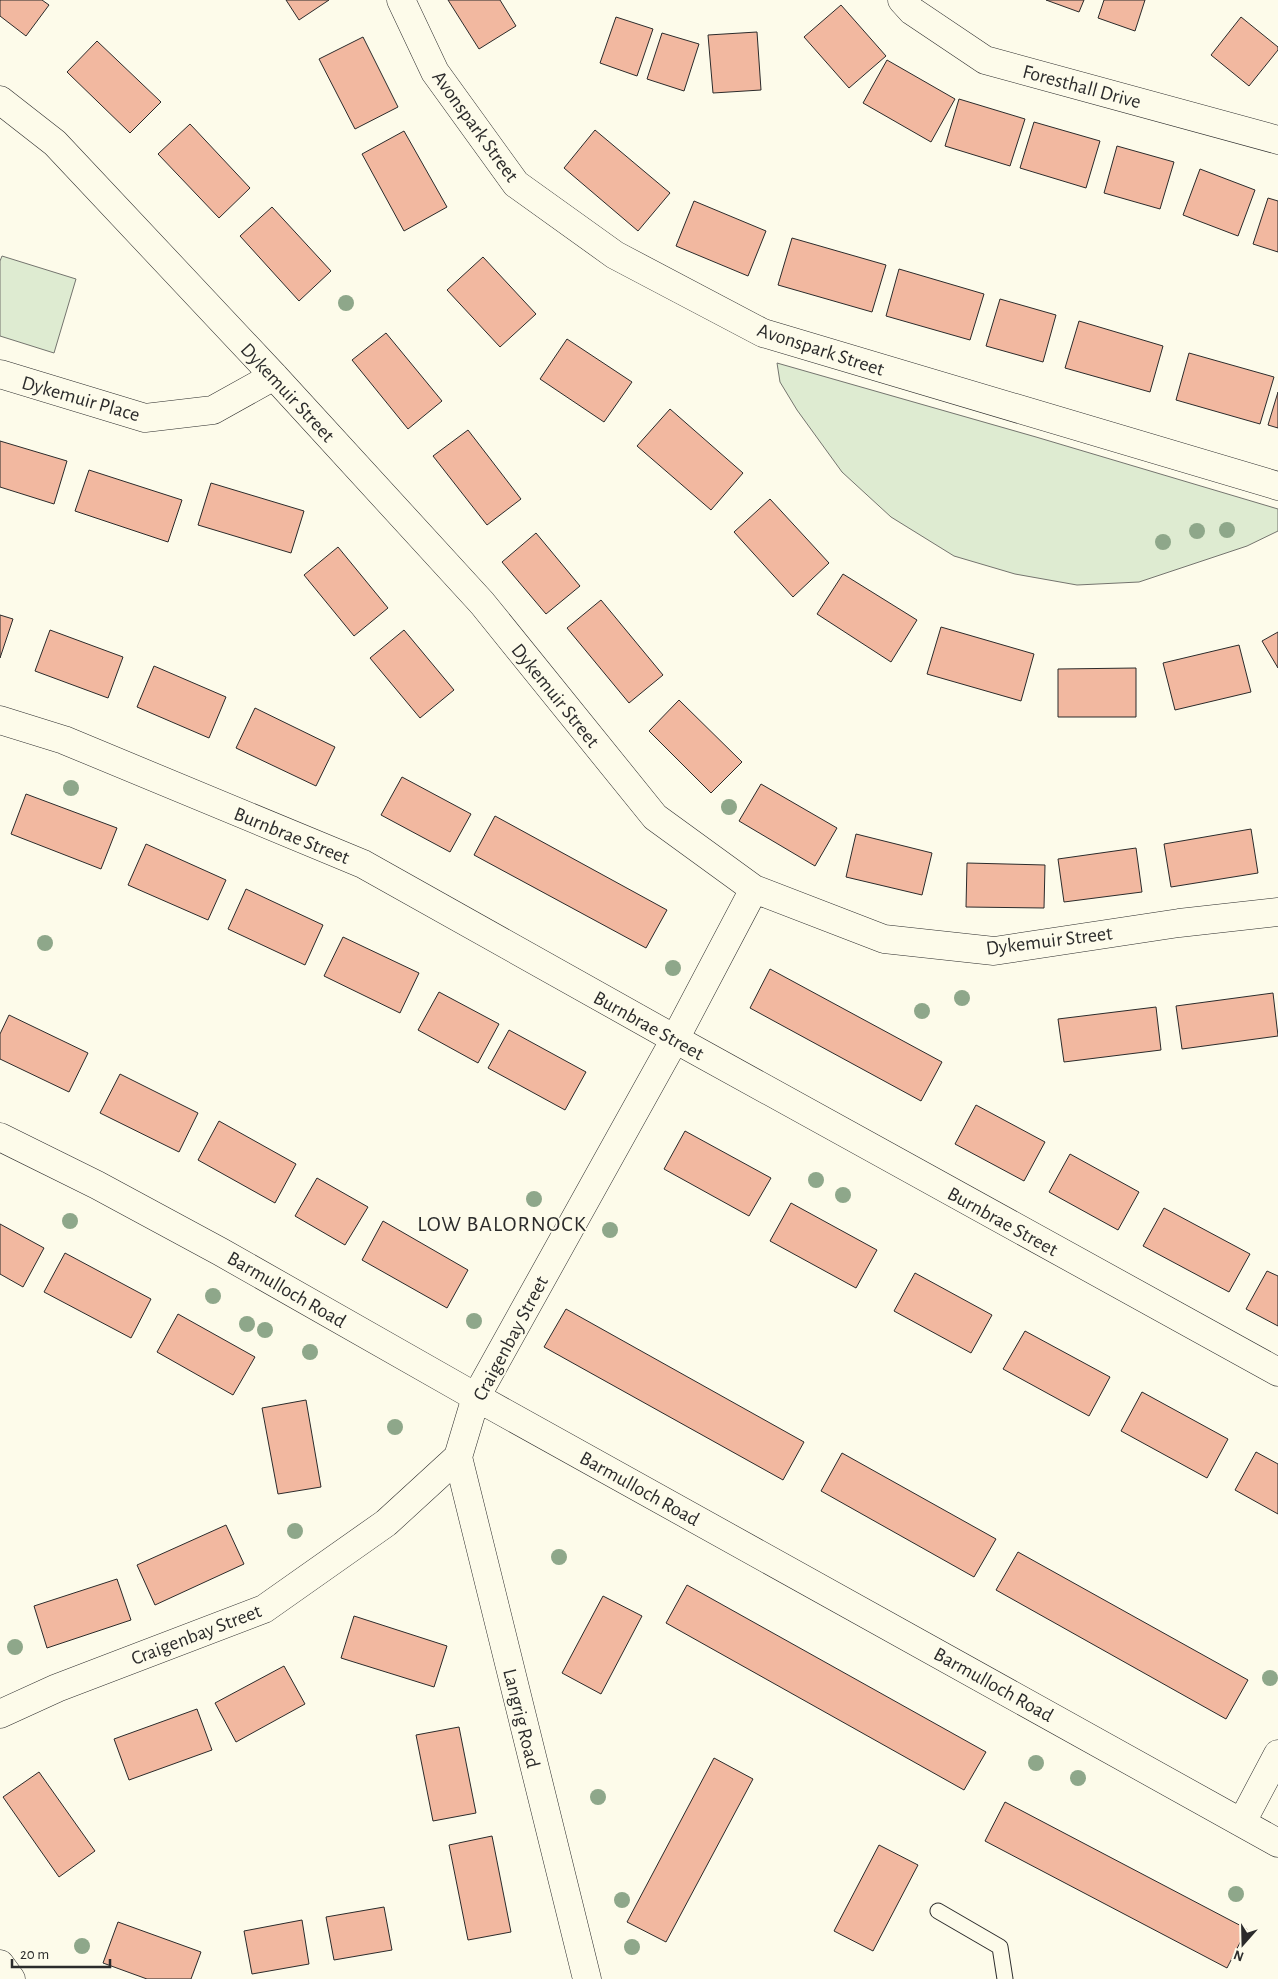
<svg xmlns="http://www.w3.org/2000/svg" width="1278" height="1979" viewBox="0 0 1278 1979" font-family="'Alegreya Sans',sans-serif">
  <rect width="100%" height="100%" fill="#fdfbea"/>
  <!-- green -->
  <path fill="#deebd1" stroke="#74746e" d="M2,256L76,279L54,353L0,336V261Z
    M777,363L1036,437L1278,509V531L1247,546L1139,582L1077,585L1015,574L954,556L891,517L842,472L797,410L780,382Z"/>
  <!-- building -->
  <path fill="#f2b8a0" stroke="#2b2b2b" d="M0,0H42L49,5L26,36L0,16Z
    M286,0H329L299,20Z
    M448,0H500L516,26L479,49Z
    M1046,0H1084L1079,12Z
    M1104,0H1145L1135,31L1098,18Z
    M841,5L886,56L849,88L804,37Z
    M616,17L653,29L637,76L600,63Z
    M1241,17L1278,47V50L1249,86L1211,55Z
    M757,32L761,90L713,93L708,35Z
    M662,33L699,44L684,91L647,79Z
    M363,37L398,107L355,129L319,59Z
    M97,41L161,102L130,133L67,72Z
    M887,60L955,99L931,142L863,103Z
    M959,99L1025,119L1010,166L945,146Z
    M1034,122L1100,141L1086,188L1020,168Z
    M190,124L250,188L219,218L158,154Z
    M595,130L670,193L638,231L564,168Z
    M404,131L447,207L404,231L362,154Z
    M1117,146L1174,162L1160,209L1104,193Z
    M1200,169L1255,190L1238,236L1183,215Z
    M1268,198L1278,201V252L1253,244Z
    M694,201L766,231L748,276L676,246Z
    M272,207L331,271L299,301L240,236Z
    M792,238L886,265L872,312L778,285Z
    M483,257L536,314L500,347L447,290Z
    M899,269L984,294L970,340L886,316Z
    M1000,299L1056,315L1043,362L986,346Z
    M1079,321L1163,346L1150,392L1065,368Z
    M386,333L442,401L408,429L352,360Z
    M567,339L632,382L604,422L540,379Z
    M1189,353L1274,377L1260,424L1176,400Z
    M1278,392V428L1268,425Z
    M670,409L743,473L711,510L637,446Z
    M468,430L521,499L487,525L433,456Z
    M0,441L67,461L54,504L0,487Z
    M89,470L182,500L168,542L75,511Z
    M211,483L304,511L291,553L198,525Z
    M770,499L829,563L793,597L734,532Z
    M536,533L580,586L546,614L502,562Z
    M338,547L388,608L354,636L304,575Z
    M843,574L917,620L891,662L817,614Z
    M601,600L663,675L629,703L567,628Z
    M0,615L13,619L0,658Z
    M941,627L1034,654L1021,701L927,674Z
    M50,630L123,657L108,698L35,671Z
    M404,630L454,690L420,718L370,658Z
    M1278,632V668L1262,641Z
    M1239,645L1251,692L1175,710L1163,663Z
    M154,666L226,697L209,738L137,707Z
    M1136,668V717H1058V669Z
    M679,700L742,762L711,793L649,731Z
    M255,708L335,747L316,786L236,748Z
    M402,777L471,814L450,852L381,815Z
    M761,784L837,828L815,866L739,821Z
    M26,794L117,828L101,869L11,834Z
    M495,816L667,910L646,948L474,855Z
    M1251,829L1258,873L1171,887L1164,844Z
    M856,834L932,853L922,895L846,877Z
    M146,844L226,880L208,920L128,885Z
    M1136,848L1142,892L1064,902L1058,859Z
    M967,863L1045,865L1044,908L966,907Z
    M246,889L323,925L305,965L228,929Z
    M343,937L419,973L400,1013L324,976Z
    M770,969L942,1062L921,1101L750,1008Z
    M439,992L499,1024L478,1063L418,1030Z
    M1273,993L1278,1036L1182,1049L1176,1006Z
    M1156,1007L1161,1050L1064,1062L1058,1019Z
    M9,1015L88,1053L69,1092L0,1059V1034Z
    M509,1030L586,1072L565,1110L488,1068Z
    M120,1074L198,1113L179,1152L100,1113Z
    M976,1105L1045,1142L1024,1181L955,1144Z
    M219,1121L296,1164L275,1203L198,1160Z
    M685,1131L771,1178L749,1216L664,1169Z
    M1070,1154L1139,1192L1118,1230L1049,1192Z
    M317,1178L368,1207L345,1245L295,1216Z
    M791,1203L877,1250L856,1288L770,1241Z
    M1164,1208L1250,1254L1229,1292L1143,1246Z
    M383,1221L468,1270L447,1308L362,1260Z
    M0,1224L44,1248L23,1287L0,1274Z
    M65,1253L151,1299L131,1338L44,1292Z
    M1267,1271L1278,1276V1326L1246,1309Z
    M915,1273L992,1315L971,1353L894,1311Z
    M566,1309L804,1442L783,1480L544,1347Z
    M178,1314L255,1357L233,1395L157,1352Z
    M1025,1331L1110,1377L1089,1416L1003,1369Z
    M1142,1392L1228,1439L1207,1478L1121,1431Z
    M306,1400L321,1487L278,1494L262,1408Z
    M1256,1452L1278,1464V1514L1235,1490Z
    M842,1453L996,1539L974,1577L821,1491Z
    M226,1525L244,1564L155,1605L137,1565Z
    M1018,1552L1248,1680L1226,1719L996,1590Z
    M117,1579L131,1620L47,1648L34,1606Z
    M687,1585L986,1752L964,1790L666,1623Z
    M603,1596L642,1616L601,1694L562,1673Z
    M354,1616L447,1646L434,1687L341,1658Z
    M284,1666L305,1704L236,1742L215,1703Z
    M197,1709L212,1750L129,1780L114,1739Z
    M459,1727L476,1813L433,1821L416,1735Z
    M714,1758L753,1779L666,1942L627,1922Z
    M39,1772L95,1851L59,1877L3,1797Z
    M1005,1802L1247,1929L1227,1968L985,1841Z
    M492,1836L511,1932L468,1940L449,1845Z
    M879,1845L918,1865L873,1951L834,1931Z
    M384,1907L392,1950L334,1960L326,1917Z
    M302,1920L309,1964L252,1974L244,1931Z
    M118,1922L201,1952L191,1979H147L103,1963Z"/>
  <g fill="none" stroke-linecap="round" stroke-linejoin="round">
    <defs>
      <path id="service" d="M938,1911L1000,1947L1005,1979"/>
      <path id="minor" d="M401,0L435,72L516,184L615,255L763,333L1278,486
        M902,0L912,11L985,60L1278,140
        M0,100L55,143L274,376L482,603L655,817L754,889L884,939L994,951L1179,923L1278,912
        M0,374L145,418L213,410L274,376
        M0,720L64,740L363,864L675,1039L1278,1372
        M0,1137L97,1185L221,1252L476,1397L1278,1843
        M458,1457L587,1979
        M0,1714L57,1688L264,1609L386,1523L458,1457L476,1397L675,1039L754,889
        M1242,1822L1278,1754"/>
      <path id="tertiary" d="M0,1964L11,1979"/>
    </defs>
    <!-- service casing -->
    <use href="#service" stroke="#2b2b2b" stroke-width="17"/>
    <!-- minor casing -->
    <use href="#minor" stroke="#2b2b2b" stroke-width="29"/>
    <!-- tertiary casing -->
    <use href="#tertiary" stroke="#2b2b2b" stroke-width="29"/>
    <!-- service -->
    <use href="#service" stroke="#fdfbea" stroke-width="15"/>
    <!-- minor -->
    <use href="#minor" stroke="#fdfbea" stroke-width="28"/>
    <!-- tertiary -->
    <use href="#tertiary" stroke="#fdfbea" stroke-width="28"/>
  </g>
  <!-- trees -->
  <g fill="#8ea78a">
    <circle cx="346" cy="303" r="8"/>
    <circle cx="1227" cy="530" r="8"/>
    <circle cx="1197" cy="531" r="8"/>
    <circle cx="1163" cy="542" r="8"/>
    <circle cx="71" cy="788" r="8"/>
    <circle cx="729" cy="807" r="8"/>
    <circle cx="45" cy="943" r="8"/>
    <circle cx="673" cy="968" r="8"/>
    <circle cx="962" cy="998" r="8"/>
    <circle cx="922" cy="1011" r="8"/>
    <circle cx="816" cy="1180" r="8"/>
    <circle cx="843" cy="1195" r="8"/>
    <circle cx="534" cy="1199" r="8"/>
    <circle cx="70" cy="1221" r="8"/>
    <circle cx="610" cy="1230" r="8"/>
    <circle cx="213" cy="1296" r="8"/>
    <circle cx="474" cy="1321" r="8"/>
    <circle cx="247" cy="1324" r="8"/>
    <circle cx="265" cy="1330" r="8"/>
    <circle cx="310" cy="1352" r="8"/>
    <circle cx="395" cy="1427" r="8"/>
    <circle cx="295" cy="1531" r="8"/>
    <circle cx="559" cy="1557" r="8"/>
    <circle cx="15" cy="1647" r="8"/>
    <circle cx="1270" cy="1678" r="8"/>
    <circle cx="1036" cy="1763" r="8"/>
    <circle cx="1078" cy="1778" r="8"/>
    <circle cx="598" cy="1797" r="8"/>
    <circle cx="1236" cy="1894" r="8"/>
    <circle cx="622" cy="1900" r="8"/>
    <circle cx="82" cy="1946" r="8"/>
    <circle cx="632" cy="1947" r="8"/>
  </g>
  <g text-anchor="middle" stroke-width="4" stroke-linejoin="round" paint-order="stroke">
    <!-- street labels -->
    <g font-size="20" fill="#2b2b2b" stroke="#fdfbea">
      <text transform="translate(1082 86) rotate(15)" y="7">Foresthall Drive</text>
      <text transform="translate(476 126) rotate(54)" y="7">Avonspark Street</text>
      <text transform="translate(821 349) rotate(18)" y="7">Avonspark Street</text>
      <text transform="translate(288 392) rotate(47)" y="7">Dykemuir Street</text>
      <text transform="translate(81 398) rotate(16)" y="7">Dykemuir Place</text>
      <text transform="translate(556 695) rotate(51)" y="7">Dykemuir Street</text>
      <text transform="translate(292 835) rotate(22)" y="7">Burnbrae Street</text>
      <text transform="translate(1049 940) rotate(-7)" y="7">Dykemuir Street</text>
      <text transform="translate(649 1025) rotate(29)" y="7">Burnbrae Street</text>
      <text transform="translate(1003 1221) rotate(29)" y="7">Burnbrae Street</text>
      <text transform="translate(287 1289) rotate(30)" y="7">Barmulloch Road</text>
      <text transform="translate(510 1338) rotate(-62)" y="7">Craigenbay Street</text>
      <text transform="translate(640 1488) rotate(29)" y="7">Barmulloch Road</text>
      <text transform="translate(196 1634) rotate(-21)" y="7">Craigenbay Street</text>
      <text transform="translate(994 1684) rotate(29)" y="7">Barmulloch Road</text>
      <text transform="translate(522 1718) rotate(76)" y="7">Langrig Road</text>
    </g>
    <!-- quarter labels -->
    <g font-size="22" letter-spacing="1" fill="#2b2b2b" stroke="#fdfbea">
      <text x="502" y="1231">LOW BALORNOCK</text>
    </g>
  </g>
  <!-- north arrow -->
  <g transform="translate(1243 1944) rotate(200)" stroke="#fdfbea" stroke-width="4" paint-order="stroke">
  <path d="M0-4L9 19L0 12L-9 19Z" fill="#2b2b2b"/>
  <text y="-8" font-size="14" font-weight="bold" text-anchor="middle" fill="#2b2b2b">N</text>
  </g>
  <!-- scale -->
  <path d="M12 1959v8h98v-8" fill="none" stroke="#2b2b2b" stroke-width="2.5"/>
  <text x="20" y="1959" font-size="15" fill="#2b2b2b" stroke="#fdfbea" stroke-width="4" paint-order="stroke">20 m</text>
</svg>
